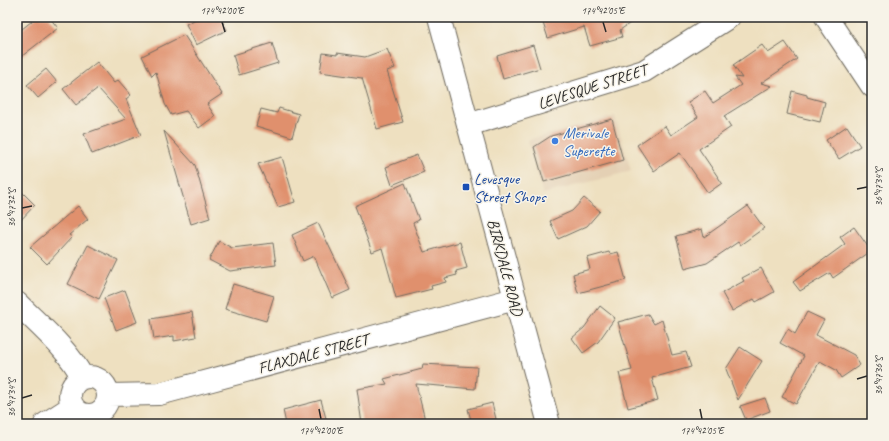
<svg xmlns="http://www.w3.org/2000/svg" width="889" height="441" viewBox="0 0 889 441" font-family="Caveat,sans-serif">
  <rect width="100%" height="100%" fill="#f7f3e8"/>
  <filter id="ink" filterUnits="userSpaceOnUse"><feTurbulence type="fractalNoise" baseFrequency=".025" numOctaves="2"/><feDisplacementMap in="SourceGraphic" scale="8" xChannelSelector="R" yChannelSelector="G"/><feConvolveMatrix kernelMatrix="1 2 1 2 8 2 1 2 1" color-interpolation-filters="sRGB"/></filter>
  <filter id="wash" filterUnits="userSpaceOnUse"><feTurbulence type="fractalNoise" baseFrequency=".012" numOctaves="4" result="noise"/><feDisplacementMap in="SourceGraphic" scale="16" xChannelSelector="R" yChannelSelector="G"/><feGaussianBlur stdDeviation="0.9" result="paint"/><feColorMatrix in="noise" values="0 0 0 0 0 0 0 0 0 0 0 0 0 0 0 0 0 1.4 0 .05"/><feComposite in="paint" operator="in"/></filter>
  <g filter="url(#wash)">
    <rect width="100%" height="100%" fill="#eee0c0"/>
    <!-- built -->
    <path fill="#e4d0b4" d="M615,116L631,171L543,194L528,140Z"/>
    <g id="blocks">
      <!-- building -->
      <path fill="#e0906d" d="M37,17H49L58,28L17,60V33Z
        M200,17H220L227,30L196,45L186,24Z
        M541,17H639L620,30L622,37L590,46L584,27L548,38Z
        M184,35L222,94L207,104L215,116L199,128L186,111L171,115L165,104L156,72L152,76L142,56Z
        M785,42L797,59L761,83L772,86L724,116L731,127L699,149L722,183L708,193L680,153L654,171L637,145L665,126L671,135L698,117L688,102L705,91L713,103L741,85L735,77L742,78L733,65L762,45L768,53Z
        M272,43L278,63L239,75L233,55Z
        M533,45L540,68L503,79L497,56Z
        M387,49L395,68L387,71L403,122L377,129L362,78L320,72L323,53L337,55V53L365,57Z
        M97,62L114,83L118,80L131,95L126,99L141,135L92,154L84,134L126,119L98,88L76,105L63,89Z
        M46,69L57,82L38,98L27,85Z
        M792,91L807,95V97L825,102L820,122L787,114Z
        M279,108L299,114L292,137L256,126L261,109L277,113Z
        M612,119L623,160L544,182L534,147L551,136Z
        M847,126L860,146L839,159L826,140Z
        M164,131L195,165L210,218L191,224Z
        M417,155L424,172L392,185L386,167Z
        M282,157L295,202L278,207L258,164Z
        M405,183L419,220L413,223L424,252L460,242L467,268L456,271L457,275L445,278L446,282L431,286L432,289L396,298L382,248L372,252L355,206Z
        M17,187L35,205L17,224Z
        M584,198L600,211L587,226L558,239L550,221L572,211Z
        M78,206L88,219L69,235L72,237L47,264L30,247Z
        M748,206L764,228L740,245L738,242L707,263L685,269L676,236L702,229L704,237Z
        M318,223L350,290L332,298L314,256L303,261L292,235Z
        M854,227L871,251L833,278L830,273L800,291L793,282L845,244L840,237Z
        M219,241L232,248L273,243L276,265L230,271L209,260Z
        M88,245L118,260L99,299L68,284Z
        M609,252L610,254L618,252L626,280L578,293L573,274L590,269L587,258Z
        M761,268L774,292L756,302L754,299L732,311L722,293L744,281L742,278Z
        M233,284L274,296L266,321L225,309Z
        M125,290L137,322L116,330L104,298Z
        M600,306L615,318L598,342L583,353L572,338L584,328Z
        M192,312L196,337L174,341V336L154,339L151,319Z
        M807,312L824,320L816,335L854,355L860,365L841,378L836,370L820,361L796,404L782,397L804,356L780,343L788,329L795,334Z
        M648,314L654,324L662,320L672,355L686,352L691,367L652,378L658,400L628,408L619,373L632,370L618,322Z
        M740,347L762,361L738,400L726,369Z
        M423,364L477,367L475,389L416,384L426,424H362L357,389L387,384L384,379L422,369Z
        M765,398L770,411L746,420L740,406Z
        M321,400L327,422L318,424H286L283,410Z
        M492,403L496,419L491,421L492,424H472L468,409Z"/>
    </g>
  </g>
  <g filter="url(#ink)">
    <use href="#blocks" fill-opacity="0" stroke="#6f6a5f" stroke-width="1"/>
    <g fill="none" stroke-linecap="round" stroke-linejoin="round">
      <defs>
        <path id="minor" d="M826,17L872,86
          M468,125L644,71L729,17
          M17,303C40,326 67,348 83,378
          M70 396a19 19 0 1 1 38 0a19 19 0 1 1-38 0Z
          M109,395L159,394L515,299
          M45,424L73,406"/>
        <path id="major" d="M439,17L549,424"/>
      </defs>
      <!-- minor casing -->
      <use href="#minor" stroke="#6f6a5f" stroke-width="24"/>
      <!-- major casing -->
      <use href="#major" stroke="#6f6a5f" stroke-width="24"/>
      <!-- minor -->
      <use href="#minor" stroke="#fff" stroke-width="22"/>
      <!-- major -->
      <use href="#major" stroke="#fff" stroke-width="22"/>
    </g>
  </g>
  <!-- ticks -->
  <path fill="none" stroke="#2b2b2b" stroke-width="1.5" d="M222,22L225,32M603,22L606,32M857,189L867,187M22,208L32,206M857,379L867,376M22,398L32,395M319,409L321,419M700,409L702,419"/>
  <!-- markers -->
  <circle fill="#3f7fe0" stroke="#f7f3e8" stroke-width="1.5" cx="555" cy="141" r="4"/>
  <rect fill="#1a4fb4" stroke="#f7f3e8" stroke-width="1.5" x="462" y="183" width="8" height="8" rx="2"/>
  <g text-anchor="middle" stroke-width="3" stroke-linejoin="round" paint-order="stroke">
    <!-- street labels -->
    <g font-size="16" fill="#2b2b2b" stroke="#f7f3e8">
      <text transform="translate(592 86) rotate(-18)" y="6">LEVESQUE STREET</text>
      <text transform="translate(506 267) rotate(75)" y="6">BIRKDALE ROAD</text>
      <text transform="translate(313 353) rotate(-15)" y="6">FLAXDALE STREET</text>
    </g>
    <!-- shop labels -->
    <g font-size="16" fill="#366cbe" stroke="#f7f3e8" text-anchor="start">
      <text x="563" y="138">Merivale<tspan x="563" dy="18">Superette</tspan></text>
    </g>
    <!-- transit labels -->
    <g font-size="16" fill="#164399" stroke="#f7f3e8" text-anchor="start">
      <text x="474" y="184">Levesque<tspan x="474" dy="18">Street Shops</tspan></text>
    </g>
  </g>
  <!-- margin -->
  <rect width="889" height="441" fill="none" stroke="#f7f3e8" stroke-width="44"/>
  <rect x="22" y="22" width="845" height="397" fill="none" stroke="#2b2b2b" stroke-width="1.5"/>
  <g font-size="10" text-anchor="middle" fill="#2b2b2b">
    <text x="222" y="14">174°42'00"E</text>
    <text x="603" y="14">174°42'05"E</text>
    <text transform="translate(878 187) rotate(-90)" y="4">36°47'34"S</text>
    <text transform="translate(11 208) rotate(-90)" y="4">36°47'32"S</text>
    <text transform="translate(878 376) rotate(-90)" y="4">36°47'36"S</text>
    <text transform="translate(11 398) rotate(-90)" y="4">36°47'34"S</text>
    <text x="321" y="434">174°42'00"E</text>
    <text x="702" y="434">174°42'05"E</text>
  </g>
</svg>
